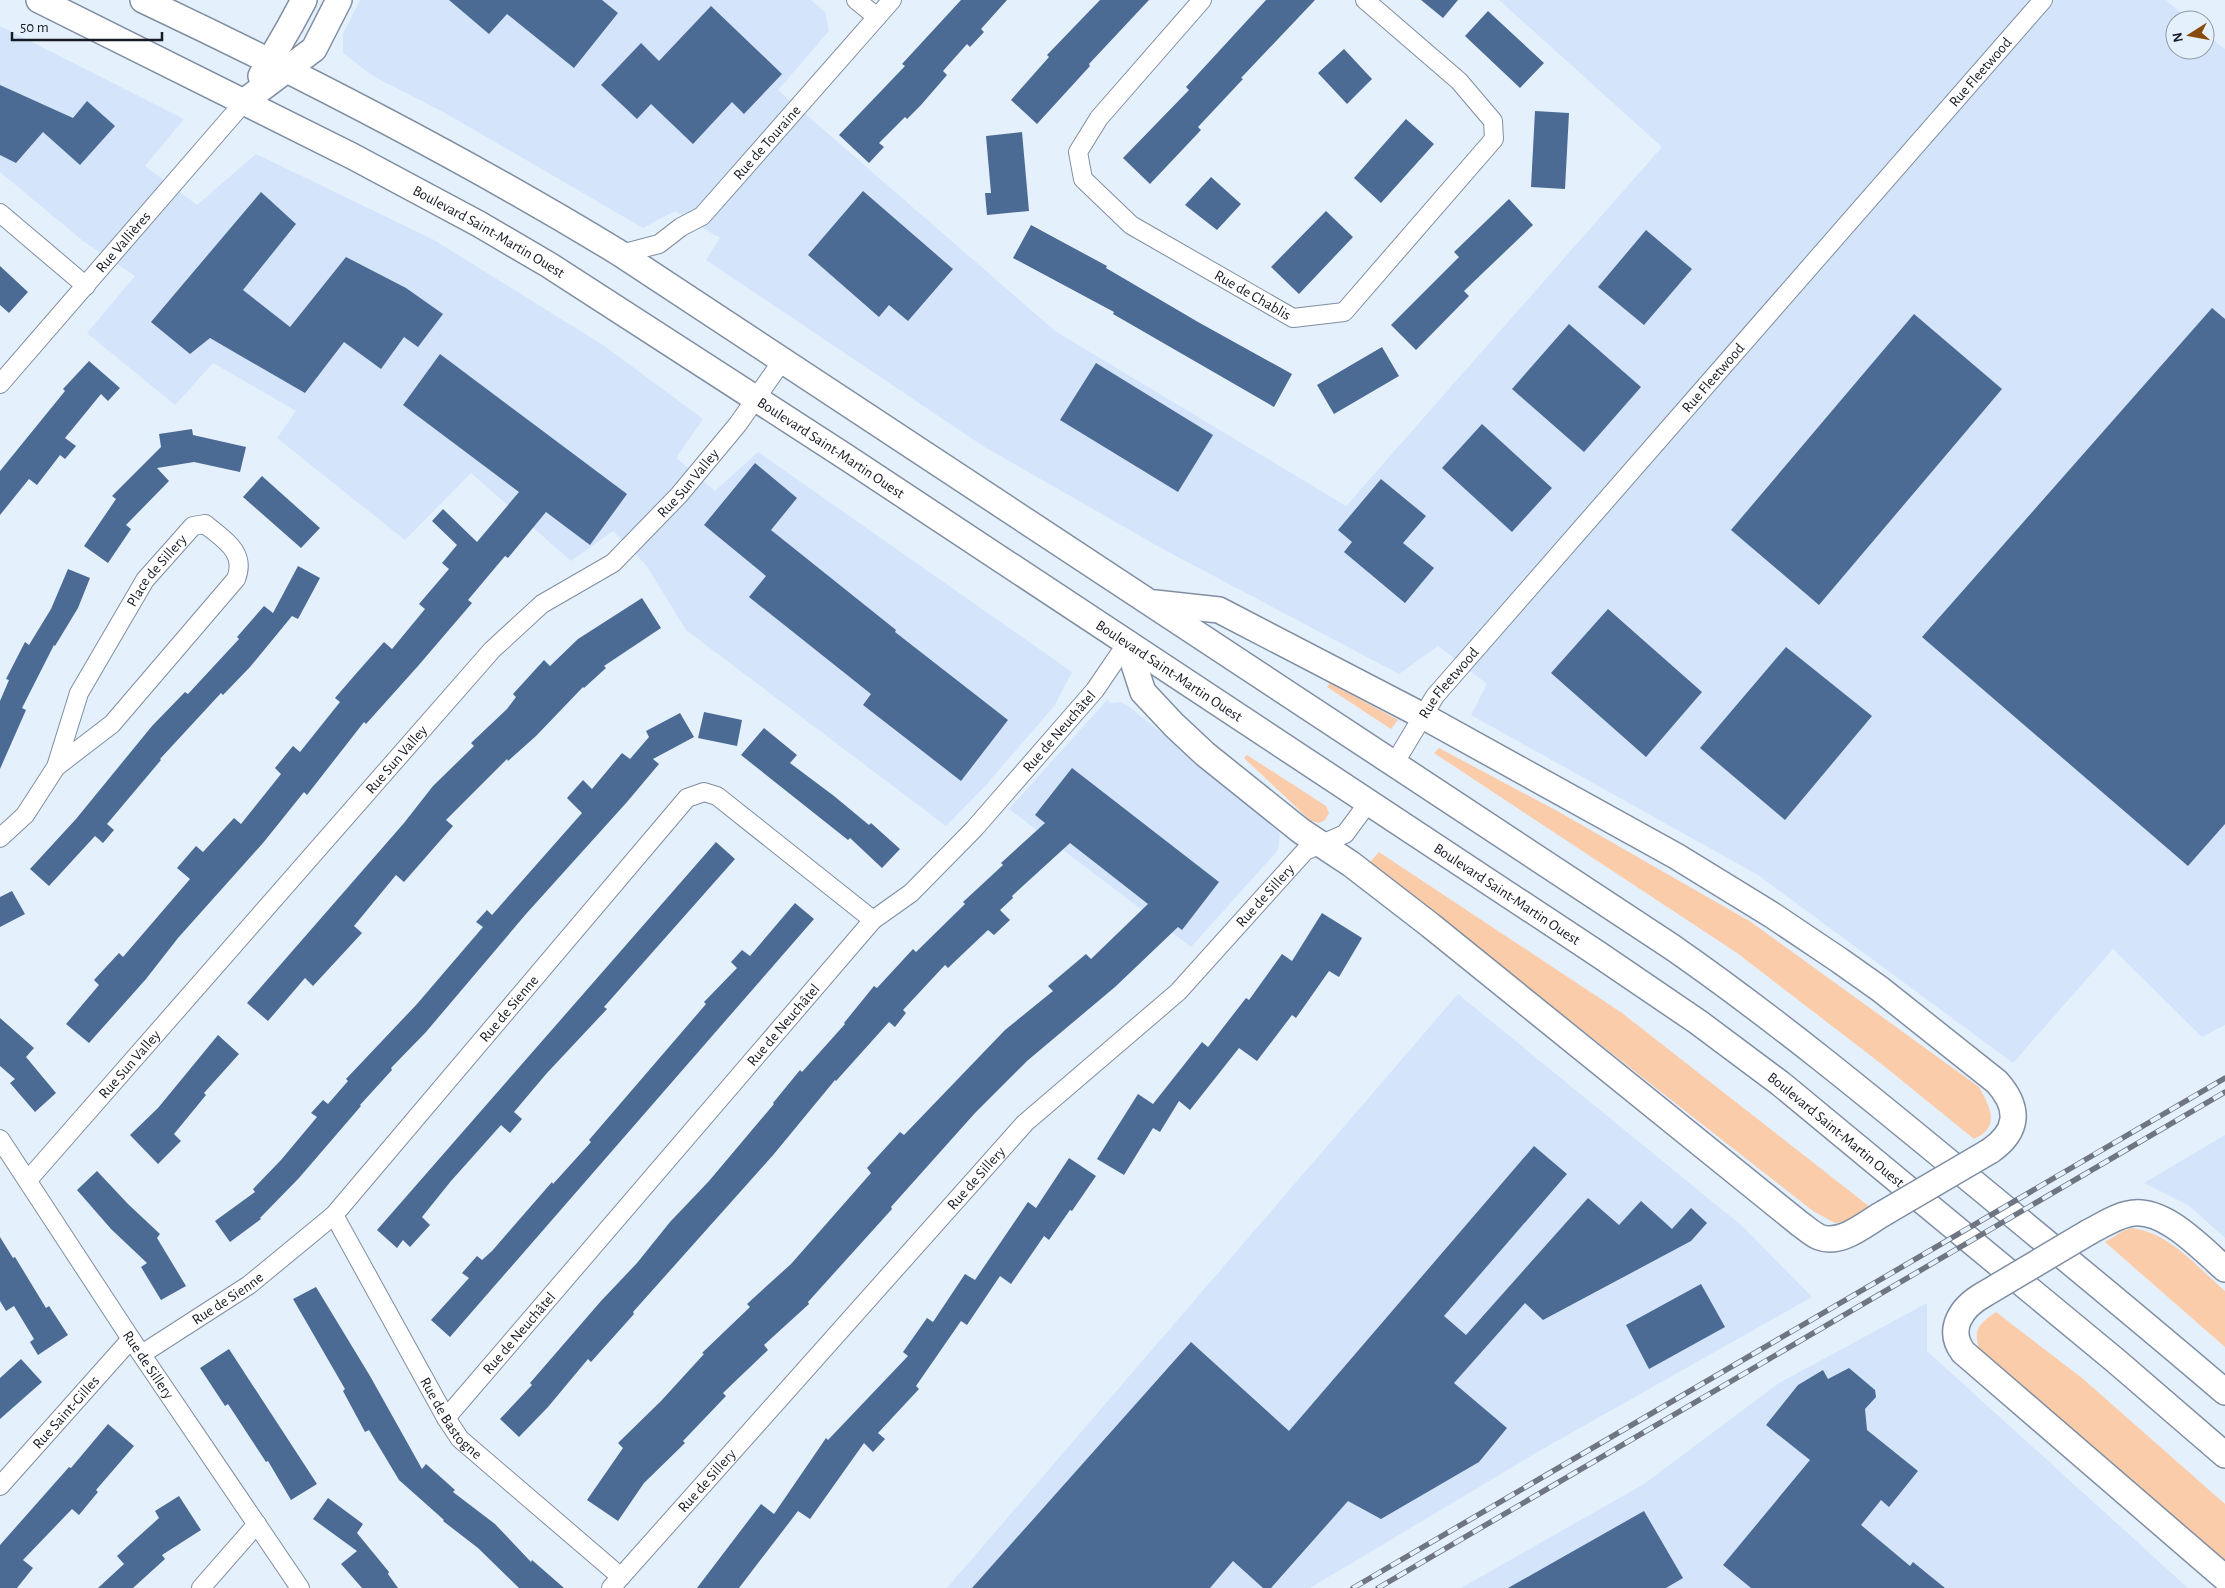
<svg xmlns="http://www.w3.org/2000/svg" width="2225" height="1588" viewBox="0 0 2225 1588" font-family="'Alegreya Sans',sans-serif">
  <rect width="100%" height="100%" fill="#e5f0fd"/>
  <!-- built -->
  <path fill="#d3e4fb" d="M360,0H811L825,12L829,31L778,90L1055,331L1346,506L1662,147L1499,0H2166L2190,20H2175V50H2205V33L2225,49V1025L2202,1037L2113,949L2013,1063L1758,875L1471,715L1487,684L1438,646L1399,674L1161,548L983,446L706,260L720,238L675,211L643,228L445,113L373,76L343,53V34Z
    M0,26L184,119L145,166L197,205L256,154L434,240L603,345L703,419L676,458L715,491L758,452L1072,672L1055,705L985,786L946,826L686,630L646,565L613,531L571,561L471,473L405,540L277,438L296,411L213,363L175,405L87,333L135,276L83,241L0,172Z
    M1108,699L1110,703L1119,702L1127,705L1275,825L1280,834L1278,850L1191,947L1009,809Z
    M1458,994L1742,1226L1812,1297L1541,1450L1310,1588H947Z
    M2225,1135V1238L2188,1205L2144,1183Z
    M1927,1303V1351L2188,1588H1461L1644,1484L1779,1383Z"/>
  <!-- green -->
  <path fill="#faccaa" d="M1330,683L1398,720L1391,729L1327,687Z
    M1439,748L1559,812L1751,922L1979,1087C1990,1107 2001,1127 1974,1139L1884,1066L1737,953L1434,753Z
    M1247,755L1326,806L1329,813L1325,820L1319,823L1311,821L1244,758Z
    M1379,852L1622,1013L1870,1207L1847,1221L1835,1223L1813,1211L1369,863Z
    M2132,1228C2170,1233 2197,1267 2225,1291V1347L2105,1242L2123,1231Z
    M1996,1312L2082,1378L2225,1504V1568L1980,1354C1974,1329 1975,1327 1996,1312Z"/>
  <!-- building -->
  <path fill="#4b6b95" d="M449,0H602L618,13L574,68L507,14L489,34Z
    M961,0H1007L981,29L984,32L970,47L967,44L943,71L947,75L921,105L907,119L905,117L879,143L884,147L869,163L839,135L905,66L902,64Z
    M1100,0H1149L1089,64L1090,66L1037,124L1011,100L1049,57L1047,55Z
    M1266,0H1315L1241,78L1243,79L1198,127L1201,130L1150,184L1123,158L1189,90L1186,87Z
    M1421,0H1458L1443,18Z
    M711,6L782,74L744,114L732,102L693,144L651,104L637,119L601,85L641,43L659,61Z
    M1488,11L1544,63L1520,88L1465,36Z
    M1344,49L1372,79L1347,104L1318,73Z
    M0,85L73,118L87,101L115,126L80,165L43,132L16,163L0,155Z
    M1535,111L1569,113L1565,189L1531,187Z
    M1406,119L1434,144L1381,203L1354,178Z
    M1022,132L1029,211L987,215L985,193H991L986,136Z
    M1211,177L1241,204L1217,230L1185,205Z
    M863,191L953,269L908,321L889,305L879,317L808,255Z
    M261,192L296,224L243,290L290,327L346,257L406,288L443,314L418,347L404,337L381,369L344,342L305,393L210,338L190,354L151,322Z
    M1509,199L1533,225L1464,291L1469,296L1416,350L1391,325L1459,257L1454,252Z
    M1326,211L1353,237L1299,294L1271,267Z
    M1031,225L1107,266L1106,268L1198,322L1292,374L1274,407L1113,314L1114,312L1013,258Z
    M1646,230L1692,269L1644,325L1598,287Z
    M0,266L28,292L9,313L0,305Z
    M2212,308L2225,319V824L2188,866L1922,637Z
    M1914,314L2002,389L1819,605L1731,530Z
    M1569,324L1641,387L1584,452L1512,389Z
    M1382,347L1399,376L1334,414L1317,385Z
    M440,354L627,494L590,545L546,512L508,558L505,556L468,600L472,603L418,666L366,724L364,722L307,795L304,792L263,843L178,938L146,979L89,1043L66,1024L99,985L94,980L119,953L123,957L190,879L177,868L196,846L203,852L234,818L241,824L281,774L275,768L293,746L300,752L340,702L335,698L354,676L384,642L392,649L425,609L419,604L449,569L442,563L457,545L432,521L443,509L477,542L519,492L403,405Z
    M89,361L120,388L108,401L101,394L65,438L76,446L65,459L60,455L37,485L29,479L0,515V471L65,391L63,389Z
    M1096,363L1213,435L1178,492L1060,420Z
    M1482,424L1552,488L1512,532L1442,468Z
    M192,429L193,435L246,447L240,472L194,462L157,468L169,481L126,525L131,529L108,563L84,546L116,499L112,496L161,447L159,434Z
    M755,463L797,498L771,530L896,630L895,632L1008,720L961,781L863,705L871,694L749,597L766,576L704,525Z
    M262,476L320,528L301,548L243,497Z
    M1381,479L1426,516L1403,543L1434,568L1405,603L1344,552L1352,542L1338,530Z
    M298,566L320,578L298,619L292,616L250,667L223,695L221,693L160,759L161,760L107,824L114,830L103,843L95,836L49,886L30,869L76,819L152,726L185,692L188,694L239,639L237,637L264,606L273,613Z
    M68,569L90,578L78,608L55,646L54,645L22,708L26,710L0,769V701L9,680L6,679L25,642L29,645L51,609Z
    M642,598L661,628L604,666L606,668L584,688L583,687L536,736L508,761L507,759L446,820L453,826L404,882L396,875L354,926L362,933L313,986L305,978L268,1021L247,1003L404,823L433,786L474,746L471,743L507,709L516,697L513,694L544,660L550,666L578,639Z
    M1608,609L1702,692L1646,757L1551,673Z
    M1786,647L1872,716L1785,820L1700,748Z
    M704,712L742,720L737,746L698,738Z
    M680,713L694,737L653,759L659,764L627,802L526,914L426,1032L391,1068L392,1070L360,1105L361,1106L299,1178L260,1218L261,1219L230,1242L215,1221L255,1192L253,1189L281,1160L317,1117L311,1113L323,1100L328,1104L348,1081L346,1079L417,1004L483,927L476,922L487,910L492,915L582,813L567,798L583,780L592,789L622,753L630,759L649,737L646,731Z
    M764,728L797,755L790,763L834,796L869,825L871,823L900,849L882,868L850,838L848,840L741,755Z
    M1072,768L1219,882L1182,930L1178,927L1115,987L1027,1061L975,1113L891,1207L892,1209L808,1302L809,1304L764,1345L768,1350L723,1393L726,1396L683,1441L685,1443L644,1483L618,1521L587,1500L623,1448L618,1443L661,1401L704,1354L702,1353L750,1307L747,1304L791,1264L871,1173L867,1168L900,1132L904,1135L1005,1030L1053,991L1048,986L1086,954L1091,959L1148,904L1070,843L1012,896L1013,898L1000,910L1010,920L994,935L988,930L948,968L945,965L903,1010L906,1013L895,1027L889,1022L836,1081L835,1080L774,1154L633,1312L634,1314L591,1362L588,1359L548,1407L519,1437L500,1419L532,1385L530,1383L601,1301L637,1263L670,1222L709,1181L774,1104L773,1103L800,1070L802,1072L845,1024L844,1023L874,986L877,988L913,949L916,952L965,904L963,902L1003,865L1001,863L1045,823L1035,815Z
    M716,842L735,859L604,1007L607,1009L547,1073L514,1112L522,1119L510,1133L501,1125L451,1181L422,1217L430,1225L410,1247L403,1240L397,1248L377,1230Z
    M12,891L25,914L0,927V897Z
    M795,903L814,919L450,1337L431,1320L469,1278L462,1273L477,1256L482,1260L492,1251L552,1182L553,1184L591,1142L589,1140L706,1004L704,1002L737,968L731,962L742,950L750,956Z
    M1322,913L1362,938L1339,977L1329,971L1296,1018L1292,1015L1257,1061L1239,1048L1190,1110L1179,1101L1160,1132L1153,1128L1124,1175L1097,1159L1138,1094L1153,1104L1202,1042L1208,1047L1246,998L1249,1000L1282,954L1292,961Z
    M0,1018L34,1048L26,1057L56,1093L35,1112L10,1083L15,1079L0,1066Z
    M218,1035L239,1054L204,1093L206,1095L174,1134L181,1141L158,1164L130,1135L158,1108Z
    M1534,1146L1567,1174L1444,1316L1466,1335L1588,1198L1619,1225L1641,1201L1672,1229L1691,1208L1707,1223L1691,1241L1543,1320L1525,1303L1454,1383L1507,1428L1479,1462L1381,1519L1348,1501L1271,1588H1263L1233,1561L1210,1588H972L1191,1342L1289,1431Z
    M1069,1158L1096,1176L1072,1211L1070,1210L1049,1240L1044,1236L1011,1284L1000,1276L967,1325L961,1321L916,1386L919,1389L878,1433L885,1439L873,1452L864,1443L810,1519L798,1511L739,1588H697L761,1504L774,1514L826,1438L828,1440L908,1356L903,1352L927,1318L933,1322L965,1274L975,1280L1028,1202L1036,1208Z
    M97,1171L128,1204L160,1234L157,1238L186,1286L161,1300L141,1267L147,1263L111,1229L77,1190Z
    M0,1237L13,1258L15,1257L46,1308L49,1306L68,1335L38,1355L30,1342L34,1339L14,1306L6,1311L0,1301Z
    M1701,1284L1725,1327L1649,1369L1626,1325Z
    M316,1287L370,1376L422,1469L426,1464L455,1490L453,1492L495,1524L531,1562L532,1560L564,1588H519L478,1548L443,1521L444,1520L399,1480L369,1430L365,1432L343,1391L345,1389L293,1299Z
    M229,1349L317,1484L291,1500L268,1461L266,1462L228,1404L225,1406L200,1368Z
    M21,1359L42,1382L0,1419V1378Z
    M1849,1368L1875,1390L1876,1397L1865,1409L1867,1430L1918,1471L1889,1507L1881,1500L1861,1525L1910,1566L1913,1562L1945,1588H1751L1723,1565L1810,1460L1766,1425L1798,1385L1823,1370L1828,1379Z
    M108,1424L134,1446L96,1490L98,1492L79,1515L72,1509L23,1560L33,1568L17,1588H0V1545L69,1467L71,1468Z
    M179,1496L201,1530L162,1555L165,1559L133,1588H98L124,1564L117,1556L159,1518L155,1511Z
    M328,1498L363,1524L357,1533L389,1572L388,1574L398,1588H362L341,1564L357,1551L313,1519Z
    M1644,1511L1683,1578L1666,1588H1508Z"/>
  <g fill="none" stroke-linecap="round" stroke-linejoin="round">
    <defs>
      <g id="street">
        <path d="M856,0L877,17"/>
        <path id="s1" d="M1202,0L1099,118L1078,152L1083,179L1131,225L1293,318L1344,312L1494,139L1493,121L1459,81L1365,0"/>
        <path d="M0,213L86,286"/>
        <path id="s2" d="M621,254L659,244L681,227L702,216L892,0"/>
        <path id="s3" d="M0,384L245,101"/>
        <path id="s4" d="M1394,764L1435,696L2043,0"/>
        <path id="s5" d="M0,838L25,815L56,767L79,693L145,580L193,526L205,524C223,539 247,552 236,579L112,724L56,767"/>
        <path id="s6" d="M0,1139L131,1339L300,1588"/>
        <path id="s7" d="M28,1180L492,650L542,604L613,563L679,495L738,424L782,361"/>
        <path id="s8" d="M334,1215L446,1418L460,1439L621,1577"/>
        <path id="s9" d="M142,1354L249,1285L334,1215L687,798L704,792L717,796L873,920"/>
        <path id="s10" d="M446,1418L873,920L911,893L974,829L1095,690L1127,643"/>
        <path id="s11" d="M0,1486L131,1339"/>
        <path d="M201,1588L257,1524"/>
        <path id="s12" d="M611,1588L1025,1123L1178,992L1305,851L1345,834L1368,803"/>
      </g>
      <g id="secondary">
        <path id="s13" d="M39,0L352,156L479,224L549,265L846,457L1598,954L1698,1022L1781,1084L2116,1361L2225,1455"/>
        <path d="M143,0C306,77 467,160 621,254L1672,947C1774,1018 1870,1097 1967,1177C2053,1248 2140,1319 2225,1392"/>
        <path d="M261,76L290,26L304,0"/>
        <path d="M245,101L314,49L339,0"/>
        <path d="M1155,603L1219,610L1423,716L1676,856L1772,915L1839,960L1880,989L1997,1082C2020,1108 2019,1131 1990,1151"/>
        <path d="M1127,643L1143,692L1174,725L1205,754L1301,831L1351,864L1430,925L1800,1224C1806,1228 1812,1234 1819,1237C1841,1246 1866,1223 1884,1213"/>
        <path d="M2089,1232C2101,1226 2114,1217 2128,1214C2162,1205 2201,1248 2225,1269"/>
        <path d="M1983,1295C1962,1307 1946,1329 1963,1352L2225,1578"/>
      </g>
    </defs>
    <!-- street casing -->
    <use href="#street" stroke="#7f8ea2" stroke-width="20"/>
    <!-- secondary casing -->
    <use href="#secondary" stroke="#7f8ea2" stroke-width="28"/>
    <!-- street -->
    <use href="#street" stroke="#fff" stroke-width="18"/>
    <!-- secondary -->
    <use href="#secondary" stroke="#fff" stroke-width="25"/>
    <defs>
      <path id="rail" d="M1353,1588L2225,1078
        M1378,1588L2225,1092"/>
    </defs>
    <!-- rail casing -->
    <use href="#rail" stroke="#6f7681" stroke-width="5.5"/>
    <!-- rail -->
    <use href="#rail" stroke="#e5f0fd" stroke-width="4" stroke-dasharray="11" stroke-linecap="butt"/>
    <defs>
      <path id="secondary-bridge" d="M1884,1213L1990,1151
        M1983,1295L2089,1232"/>
    </defs>
    <!-- secondary-bridge casing -->
    <use href="#secondary-bridge" stroke="#7f8ea2" stroke-width="28" stroke-linecap="butt"/>
    <!-- secondary-bridge -->
    <use href="#secondary-bridge" stroke="#fff" stroke-width="25"/>
  </g>
  <g text-anchor="middle" stroke-width="5" stroke-linejoin="round" paint-order="stroke">
    <!-- street labels -->
    <g font-size="15" fill="#161b23" stroke="#e5f0fd">
      <text dy="5" stroke="none"><textPath href="#s4" startOffset="908">Rue Fleetwood</textPath></text>
      <text dy="5" stroke="none"><textPath href="#s2" startOffset="189">Rue de Touraine</textPath></text>
      <text dy="5" stroke="none"><textPath href="#s13" startOffset="506">Boulevard Saint-Martin Ouest</textPath></text>
      <text dy="5" stroke="none"><textPath href="#s3" startOffset="188">Rue Vallières</textPath></text>
      <text dy="5" stroke="none"><textPath href="#s1" startOffset="431">Rue de Chablis</textPath></text>
      <text dy="5" stroke="none"><textPath href="#s4" startOffset="502">Rue Fleetwood</textPath></text>
      <text dy="5" stroke="none"><textPath href="#s13" startOffset="911">Boulevard Saint-Martin Ouest</textPath></text>
      <text dy="5" stroke="none"><textPath href="#s7" startOffset="964">Rue Sun Valley</textPath></text>
      <text dy="5" stroke="none"><textPath href="#s5" startOffset="314">Place de Sillery</textPath></text>
      <text dy="5" stroke="none"><textPath href="#s13" startOffset="1316">Boulevard Saint-Martin Ouest</textPath></text>
      <text dy="5" stroke="none"><textPath href="#s4" startOffset="98">Rue Fleetwood</textPath></text>
      <text dy="5" stroke="none"><textPath href="#s10" startOffset="922">Rue de Neuchâtel</textPath></text>
      <text dy="5" stroke="none"><textPath href="#s7" startOffset="559">Rue Sun Valley</textPath></text>
      <text dy="5" stroke="none"><textPath href="#s13" startOffset="1721">Boulevard Saint-Martin Ouest</textPath></text>
      <text dy="5" stroke="none"><textPath href="#s12" startOffset="954">Rue de Sillery</textPath></text>
      <text dy="5" stroke="none"><textPath href="#s9" startOffset="508">Rue de Sienne</textPath></text>
      <text dy="5" stroke="none"><textPath href="#s10" startOffset="518">Rue de Neuchâtel</textPath></text>
      <text dy="5" stroke="none"><textPath href="#s7" startOffset="154">Rue Sun Valley</textPath></text>
      <text dy="5" stroke="none"><textPath href="#s13" startOffset="2126">Boulevard Saint-Martin Ouest</textPath></text>
      <text dy="5" stroke="none"><textPath href="#s12" startOffset="549">Rue de Sillery</textPath></text>
      <text dy="5" stroke="none"><textPath href="#s9" startOffset="102">Rue de Sienne</textPath></text>
      <text dy="5" stroke="none"><textPath href="#s10" startOffset="112">Rue de Neuchâtel</textPath></text>
      <text dy="5" stroke="none"><textPath href="#s6" startOffset="270">Rue de Sillery</textPath></text>
      <text dy="5" stroke="none"><textPath href="#s11" startOffset="99">Rue Saint-Gilles</textPath></text>
      <text dy="5" stroke="none"><textPath href="#s8" startOffset="235">Rue de Bastogne</textPath></text>
      <text dy="5" stroke="none"><textPath href="#s12" startOffset="144">Rue de Sillery</textPath></text>
    </g>
  </g>
  <!-- north arrow -->
  <g transform="translate(2190 35) rotate(259)"><circle r="24" fill="#e5f0fd" stroke="#929ba6"/>
  <path d="M0-4L9 19L0 12L-9 19Z" fill="#874a0a"/>
  <text y="-8" font-size="14" font-weight="bold" text-anchor="middle" fill="#161b23">N</text>
  </g>
  <!-- scale -->
  <path d="M12 32v8h150v-8" fill="none" stroke="#161b23" stroke-width="2.5"/>
  <text x="20" y="32" font-size="15" fill="#161b23" stroke="#e5f0fd" stroke-width="4" paint-order="stroke">50 m</text>
</svg>
